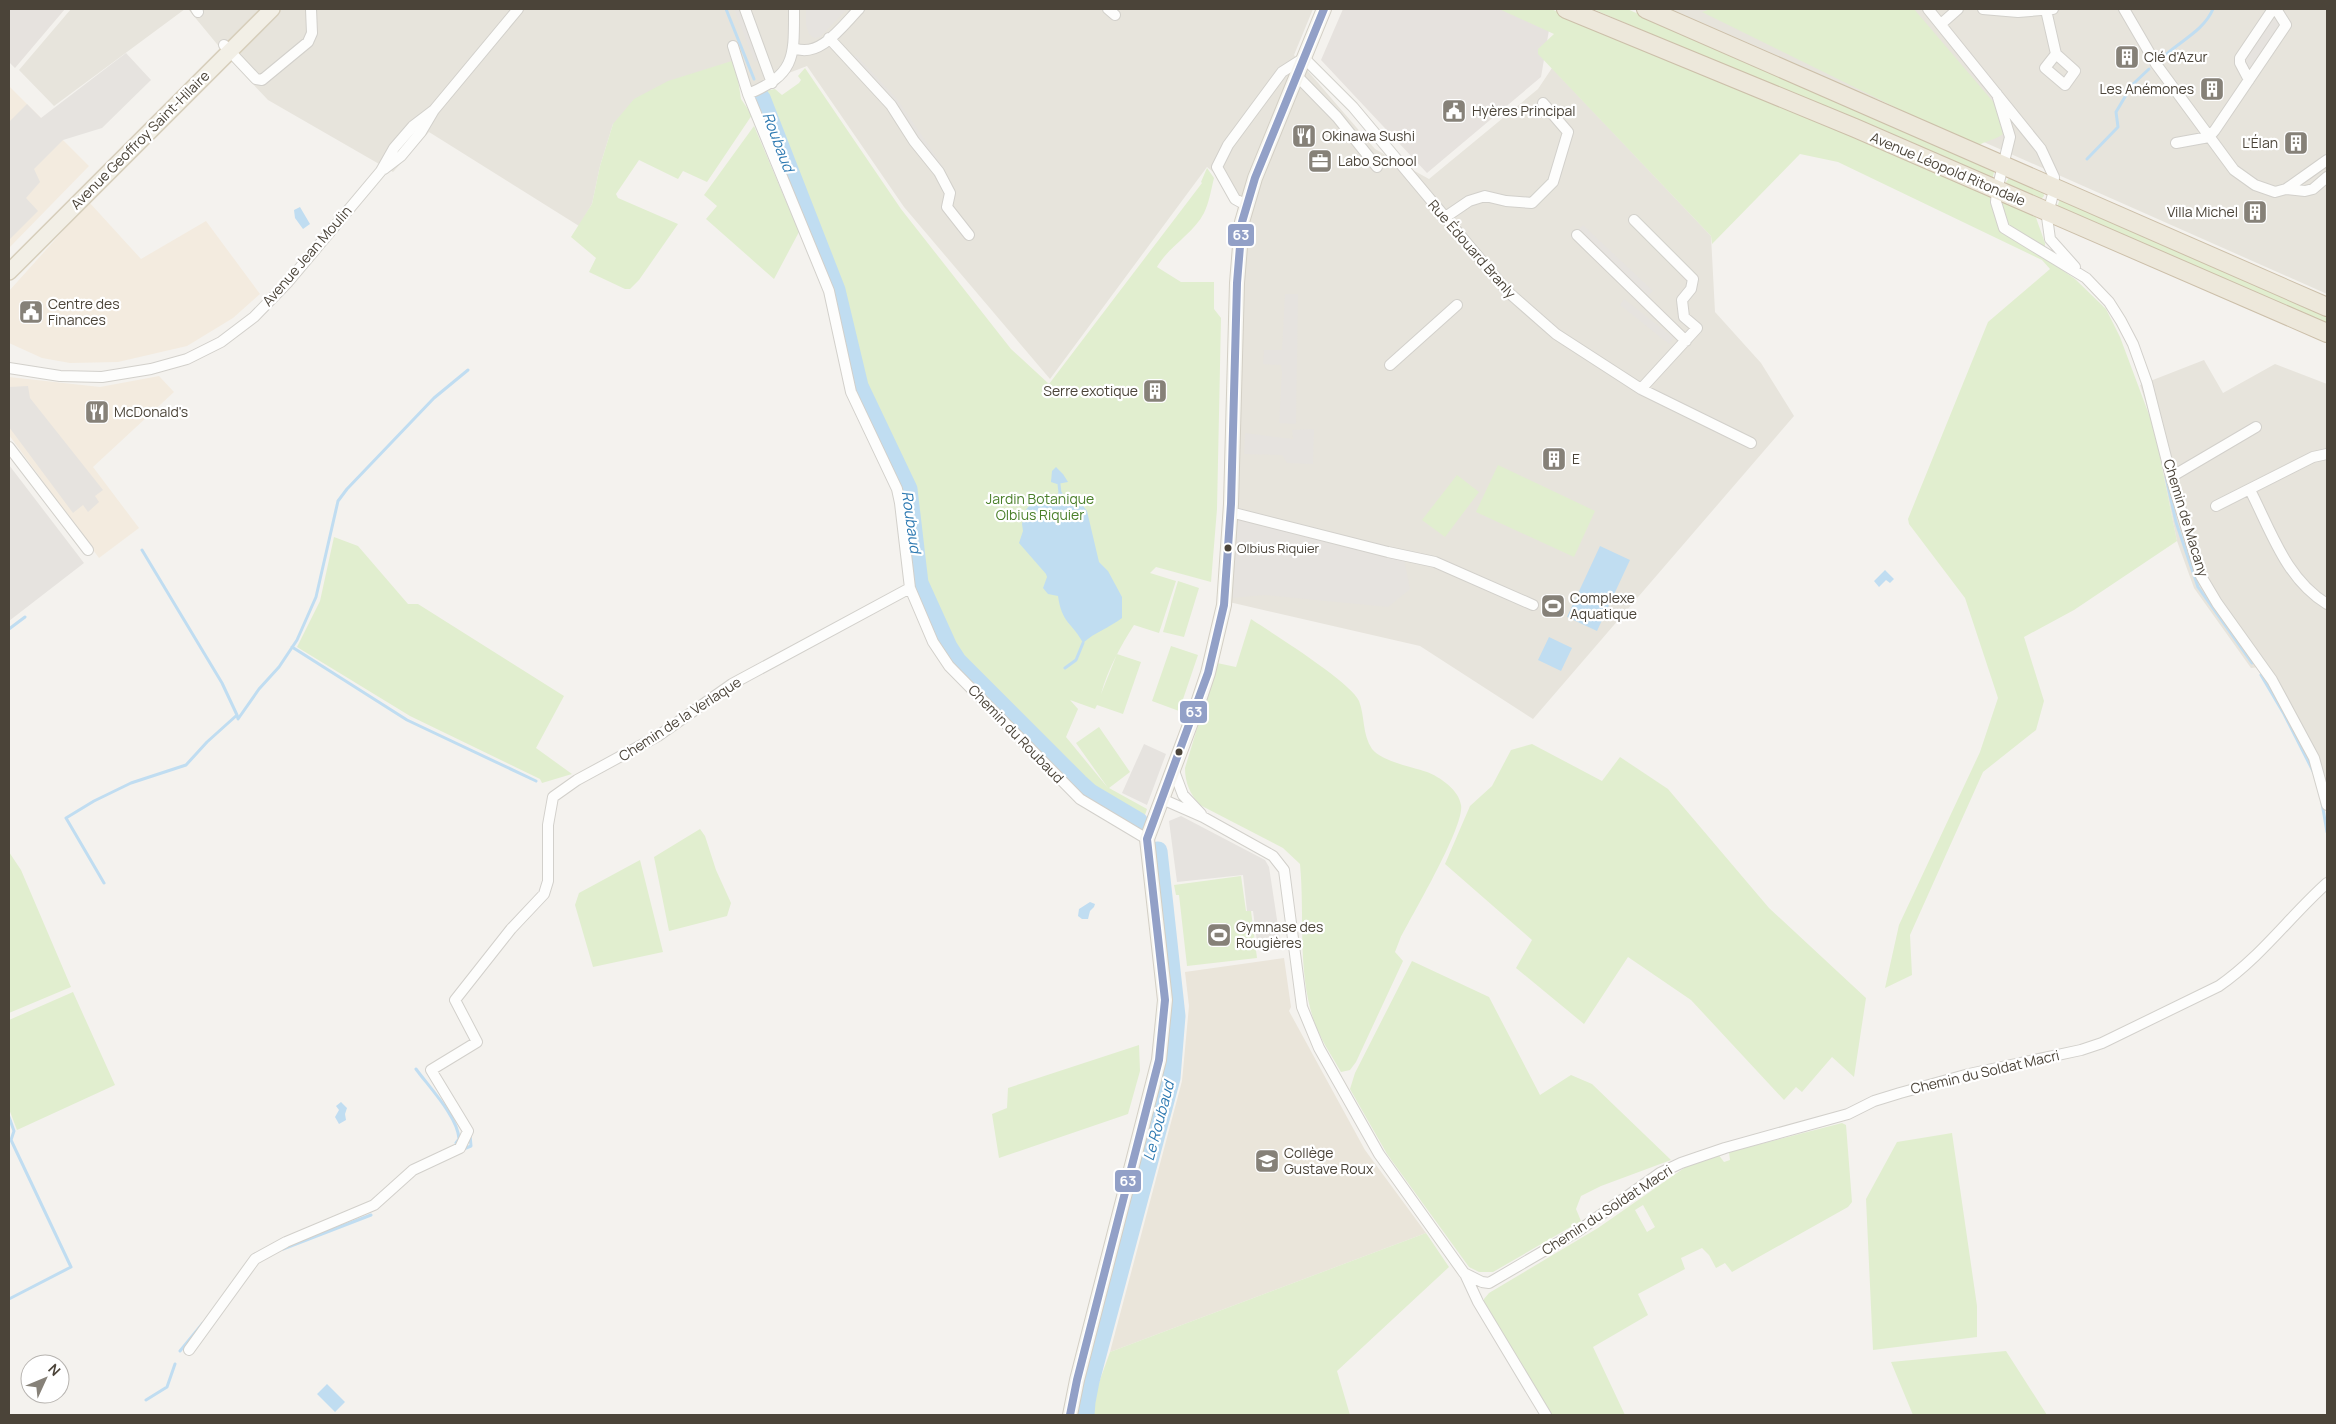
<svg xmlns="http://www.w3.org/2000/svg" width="2336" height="1424" viewBox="0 0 2336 1424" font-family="Manrope,sans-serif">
  <rect width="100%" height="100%" fill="#f4f2ee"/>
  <!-- residential -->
  <path fill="#e7e4dc" d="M71,9H185L54,106L19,70Z
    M188,9H1313L1294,55L1375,149L1429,179L1538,89L1552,68L1711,236L1715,312L1761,363L1794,416L1533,719L1420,646L1229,602L1238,192L1207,167L1050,379L904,207L807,66L744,90L735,61L613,124L600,166L592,204L579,226L429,132L393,172L268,100L231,61Z
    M1669,9H2327V294L1968,135L1816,75Z
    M2204,360L2223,393L2275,364L2327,384V791L2267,666L2251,668L2194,588L2177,541L2154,428L2140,385Z"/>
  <!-- commercial -->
  <path fill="#f3ebdf" d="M9,86L89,166L9,248Z
    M89,202L141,259L206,221L260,294L233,318L187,346L118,362L70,363L42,358L9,343V291Z
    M159,376L174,392L93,467L139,528L99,558L9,435V377L100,387Z"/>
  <!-- industrial -->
  <path fill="#e6e2de" d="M9,9H65L15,68L9,62Z
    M1343,9H1504L1549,30L1541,77L1427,173L1321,60Z"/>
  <!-- education -->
  <path fill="#eae5da" d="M1284,958L1291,1007L1289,1011L1365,1150L1426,1233L1110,1352L1182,1081L1189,1006L1185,972Z"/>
  <!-- green -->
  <path fill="#e1eecf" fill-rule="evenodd" d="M1499,9H1551L2034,212L2045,243V258L2075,279L2106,309L2120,337L2154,428L2177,541L2074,610L2024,637L2044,701L2036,730L1983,772L1910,935L1912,975L1885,988L1899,925L1980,752L1998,698L1965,598L1909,524L1908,519L1988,322L2050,269L2042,260L1838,162L1800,154L1712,244L1711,236L1538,54V49L1554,34Z
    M1593,9H1627L1995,168L1992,181Z
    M1711,9H1914L1995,104L2006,131C1999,140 1985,140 1976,147L1702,12Z
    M735,60L741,99L752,115L707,182L683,171L678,179L639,160L616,194L618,198L678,224L639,280L630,289H625L589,272L596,258L571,237L592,204L600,166L613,124L634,99L668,81Z
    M805,68L901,209L1011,349L1049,384L1202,183L1201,182L1207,168L1214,178C1211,190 1209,203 1204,213C1193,234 1169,246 1157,267L1181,282H1214V309L1221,318L1217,509L1211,582L1156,567L1150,573L1176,581L1159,633L1134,625C1120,647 1108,669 1101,694L1117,654L1141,662L1123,714L1097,705L1095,709L1070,700L1078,709L1066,737L1108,788L1076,743L1099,727L1130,772L1109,788L1147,809L1144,818L1087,782L959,651L926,583L922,561L915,494L908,472L865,384L844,286L764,91L775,89L782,95L799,83L801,80L798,76Z
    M754,126L799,232L774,279L706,219L717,206L704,195Z
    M2010,177L2043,190L2044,196L2041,199L2007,186L2006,182Z
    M2061,197L2327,312V327L2056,209Z
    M1498,465L1595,511L1574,557L1476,512Z
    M1457,475L1479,492L1445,537L1422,520Z
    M334,537L358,546L408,604H418L564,696L536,748L572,774L542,783L540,779L410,716L297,647L320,601Z
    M1178,581L1199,588L1184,637L1163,632Z
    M1251,619C1272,633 1351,682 1359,701C1365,716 1362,734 1372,749C1381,761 1412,767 1427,772C1440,777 1459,790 1461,805C1465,826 1412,915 1400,939L1395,952L1403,961L1356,1062L1350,1070L1341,1072C1332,1056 1320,1039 1314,1021C1297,970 1305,917 1300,864L1283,848L1200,805C1190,794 1185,783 1185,768L1217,663L1236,667Z
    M1171,646L1198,655L1179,711L1152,701Z
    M1532,744L1602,781L1620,757L1668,789L1769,908L1866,998L1854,1077L1832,1057L1802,1092L1796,1087L1784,1100L1691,1000L1628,957L1584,1024L1516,968L1532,940L1445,864L1470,806L1492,786L1511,750Z
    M700,829L705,836L716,870L731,903L727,916L669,931L654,857Z
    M9,852L21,870L71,987L9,1013Z
    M640,860L663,952L593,967L575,905L579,893Z
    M1241,876L1246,911H1251L1257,958L1187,966L1179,895H1176L1174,885Z
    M1412,961L1489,997L1540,1095L1571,1075L1592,1084L1671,1160L1601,1186L1581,1196L1576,1209L1581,1221L1493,1272H1479L1469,1267L1387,1154L1350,1089L1355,1073Z
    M73,992L115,1085L17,1130L9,1109V1020Z
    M1139,1045L1140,1071L1128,1114L999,1158L992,1114L1007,1108L1008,1088Z
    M1842,1123L1846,1125L1852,1202L1848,1207L1732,1272L1725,1263L1716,1268L1709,1255L1702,1248L1681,1258L1685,1269L1638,1294L1648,1315L1593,1347L1625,1415H1548L1484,1303V1299L1489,1293L1598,1228L1687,1166L1718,1154L1724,1162L1730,1160L1729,1152ZM1643,1205L1655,1227L1647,1232L1635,1210Z
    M1952,1133L1977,1306V1337L1873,1350L1866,1199L1897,1142Z
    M1426,1233L1449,1267L1337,1371L1350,1415H1092V1402L1110,1352Z
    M2006,1351L2047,1415H1913L1891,1362Z"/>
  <!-- parking -->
  <path fill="#e6e3df" d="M734,9H740L760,60L755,62Z
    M806,9H847L820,37L814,38L809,34L806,25Z
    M2273,9L2285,21L2249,80L2240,58Z
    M126,53L151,80L102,128L63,140L34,169L40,182L26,198L38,211L9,240V122L27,104L41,118Z
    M856,55L897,99L944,168L942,170L853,59Z
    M1583,225L1653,291L1648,296L1578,230Z
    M1285,294H1298L1296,424L1279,423L1282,373L1281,365L1263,364L1264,350H1282Z
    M1624,299L1674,338L1669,344L1620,305Z
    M28,386L30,398L103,490L95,496L99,502L88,512L83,505L73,513L9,427V387Z
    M1314,429L1313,464L1287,463L1282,455L1244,454L1245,433L1293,439L1292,430Z
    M9,465L84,563L9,621Z
    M1238,517L1404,560L1410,589L1388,607L1265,595L1231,598Z
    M1144,744L1166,754L1147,805L1122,793Z
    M1181,816L1265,860L1269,867L1281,946L1258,950L1253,911H1247L1243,875L1177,882L1169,821Z"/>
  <!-- water -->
  <path fill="#c0ddf1" d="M300,207L310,224L303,229L295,218L294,210Z
    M1056,467L1063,474L1068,482L1057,484L1051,482L1052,471Z
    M1062,492L1063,495L1075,496L1087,511L1099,562L1108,571L1122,597V618C1109,628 1095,632 1083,643C1072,622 1062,624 1058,596L1048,594L1043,588L1047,577L1046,574L1019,543L1023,531L1022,524L1025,511L1032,502L1046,503L1057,499L1058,493Z
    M1600,546L1630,560L1597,631L1567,617Z
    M1885,570L1894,579L1890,583L1886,580L1879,587L1874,581Z
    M1549,637L1572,648L1561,671L1538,660Z
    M1090,902L1095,904L1094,907L1090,911L1088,919H1082L1078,916L1079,909Z
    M341,1102L347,1108L345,1114L346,1120L339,1124L335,1117L339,1110L336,1106Z
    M327,1384L345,1402L335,1412L317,1394Z"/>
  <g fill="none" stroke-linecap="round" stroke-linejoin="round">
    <!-- stream -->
    <path stroke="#c0ddf1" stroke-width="3" d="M726,9L754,79
      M2161,59C2179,41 2203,32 2213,9
      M2087,159L2118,127L2116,112L2132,85L2149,69
      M2166,477L2176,522L2198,587L2252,663
      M1059,484L1060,493
      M142,550L222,683L237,715
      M9,629L25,617
      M292,647L407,720L536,781
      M1065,668L1076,660L1083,643
      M2261,675L2284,714L2314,773
      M2322,803L2327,832
      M104,883L66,818L94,801L131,783L186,765L207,742L237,715L238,719L259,689L279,667L297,640L316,597L338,501L347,489L434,398L468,370
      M416,1069C429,1087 458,1117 459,1139L456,1143
      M9,1117L14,1131L11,1140L71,1267L9,1299
      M461,1150L471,1146L470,1135
      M283,1249L371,1215
      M180,1351L203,1323
      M146,1400L167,1387L175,1364"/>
    <!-- river -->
    <path stroke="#c0ddf1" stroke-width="19" d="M761,98L836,290L859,386L908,489L919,583L948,647L957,661L1079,783L1090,793L1139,822
      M1085,1415L1086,1402L1090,1381L1171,1078L1176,1016L1158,851"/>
    <defs>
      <path id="street" d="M196,9L198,12
        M745,9L772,83
        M1108,9L1115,15
        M1928,9L2041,149L2054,177L2053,194L2047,217L2050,239L2075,267
        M1983,9L2018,12L2053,9
        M2124,9L2156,64L2234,170L2255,185L2275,192L2286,189L2305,191L2313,189L2327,177
        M2046,10L2056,54L2045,68L2065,85L2075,71L2056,54
        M1941,24L1958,9
        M829,38L891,105L914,141L939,172L950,193L947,207L969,235
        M224,45L256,79L262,80L308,42L312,33L311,9
        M733,46L748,94L829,291L851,392L897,489L900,503L910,588L933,642L949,666L1080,799L1147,839
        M794,48C820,59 843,25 859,9
        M1297,76L1337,117L1377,167
        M2249,80L2240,63V58L2273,9
        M748,94C796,74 794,57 794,9
        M1997,94L2010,137L1997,190L1996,202L2004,228L2086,278L2109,302L2121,321L2133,344L2147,383L2171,477L2201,576L2217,603L2272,680L2314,758L2327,805
        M2176,143L2209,137L2215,130L2286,25L2276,9
        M384,169L401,156L421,132L434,110L518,9
        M2286,189L2327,160
        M1246,205L1235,199L1217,167L1228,145L1282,72L1304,58L1353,107L1507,291L1556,334L1641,389L1751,443
        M1444,218L1469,201L1485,196L1506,201L1532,203L1553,182L1568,132L1543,103
        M1634,220L1693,279L1691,289L1682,300L1684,317L1697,328L1641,389
        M1577,235L1686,341
        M1390,365L1457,305
        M9,368L60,376L102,377L151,369L187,359L221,342L254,317L288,282L381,171L394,148L413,126L434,110
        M9,447L88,550
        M2171,477L2256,427
        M2250,490C2271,531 2286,579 2327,604
        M2216,506L2313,457L2327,454
        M1230,512L1388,552L1435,562L1533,605
        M1174,771L1183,795L1201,814
        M1162,799L1203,817L1273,856L1284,870L1302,1007L1319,1048L1379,1154L1464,1273L1482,1282L1489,1283L1578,1231L1660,1173L1681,1163L1725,1148L1848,1114L1874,1101L1900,1093L1969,1074L2081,1050L2102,1043L2219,986C2261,957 2290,916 2327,883
        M1465,1274L1478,1302L1546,1415
        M189,1350L255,1259L286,1242L374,1205L413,1170L460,1148L468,1131L431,1070L477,1042L455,1000L511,929L544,894L548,881V825L553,797L577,780L658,736L732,684L910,588"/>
      <path id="secondary" d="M1070,1415L1077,1380L1159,1060L1165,1000L1147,839L1196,709L1208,673L1224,605L1231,504L1237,283L1242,222L1255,178L1324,9"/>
      <path id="primary" d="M9,272L272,9"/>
      <path id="highway" d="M1566,9L1855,128L2327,333
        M1646,9L2327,307"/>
    </defs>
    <!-- street casing -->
    <use href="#street" stroke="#d2d0cb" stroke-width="12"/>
    <!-- secondary casing -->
    <use href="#secondary" stroke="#d3cfc5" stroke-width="16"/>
    <!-- primary casing -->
    <use href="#primary" stroke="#d6cebb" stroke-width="18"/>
    <!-- highway casing -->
    <use href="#highway" stroke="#ccbfa9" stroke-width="20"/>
    <!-- street -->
    <use href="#street" stroke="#fdfdfc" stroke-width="10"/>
    <!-- secondary -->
    <use href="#secondary" stroke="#f7f6f1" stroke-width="14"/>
    <!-- primary -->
    <use href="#primary" stroke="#f2efe6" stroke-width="15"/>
    <!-- highway -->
    <use href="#highway" stroke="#ede8db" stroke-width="18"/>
    <defs>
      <path id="bus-1" d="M1070,1415L1077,1380L1159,1060L1165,1000L1147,839L1208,673L1224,605L1231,504L1237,283L1242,222L1255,178L1324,9"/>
    </defs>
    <!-- bus-1 casing -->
    <use href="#bus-1" stroke="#fff" stroke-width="11"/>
    <!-- bus-1 -->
    <use href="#bus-1" stroke="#92a0c7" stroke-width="8"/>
  </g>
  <!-- icons -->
  <defs>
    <symbol id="building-square" viewBox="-11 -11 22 22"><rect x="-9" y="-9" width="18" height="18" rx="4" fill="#868178" stroke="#fff"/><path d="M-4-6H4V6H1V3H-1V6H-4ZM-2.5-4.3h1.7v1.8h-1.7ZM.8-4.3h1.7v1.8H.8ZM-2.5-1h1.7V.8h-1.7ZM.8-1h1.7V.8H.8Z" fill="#fff"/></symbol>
    <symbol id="civic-square" viewBox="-11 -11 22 22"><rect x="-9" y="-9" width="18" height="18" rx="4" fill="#868178" stroke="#fff"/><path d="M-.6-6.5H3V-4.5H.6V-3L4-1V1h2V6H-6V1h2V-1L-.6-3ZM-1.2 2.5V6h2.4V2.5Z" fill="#fff"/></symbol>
    <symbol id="restaurant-square" viewBox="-11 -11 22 22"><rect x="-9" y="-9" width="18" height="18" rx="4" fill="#868178" stroke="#fff"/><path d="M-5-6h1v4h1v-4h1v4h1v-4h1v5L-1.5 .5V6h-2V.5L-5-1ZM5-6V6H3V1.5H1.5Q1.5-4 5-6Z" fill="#fff"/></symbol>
    <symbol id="office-square" viewBox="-11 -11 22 22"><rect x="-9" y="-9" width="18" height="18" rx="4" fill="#868178" stroke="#fff"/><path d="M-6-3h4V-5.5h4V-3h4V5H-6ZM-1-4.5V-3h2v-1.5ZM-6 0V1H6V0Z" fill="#fff"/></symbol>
    <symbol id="stadium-square" viewBox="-11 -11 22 22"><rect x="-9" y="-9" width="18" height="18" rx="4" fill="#868178" stroke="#fff"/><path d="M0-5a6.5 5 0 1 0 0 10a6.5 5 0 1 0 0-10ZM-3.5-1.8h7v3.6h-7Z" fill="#fff"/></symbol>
    <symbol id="school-square" viewBox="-11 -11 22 22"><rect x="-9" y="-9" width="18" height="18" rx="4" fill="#868178" stroke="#fff"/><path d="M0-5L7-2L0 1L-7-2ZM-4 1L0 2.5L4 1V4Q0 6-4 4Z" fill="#fff"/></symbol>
  </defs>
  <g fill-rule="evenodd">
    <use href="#building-square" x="2113" y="43" width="28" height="28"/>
    <use href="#building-square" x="2198" y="75" width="28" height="28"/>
    <use href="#civic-square" x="1440" y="97" width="28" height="28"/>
    <use href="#restaurant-square" x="1290" y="122" width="28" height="28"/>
    <use href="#building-square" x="2282" y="129" width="28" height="28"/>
    <use href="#office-square" x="1306" y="147" width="28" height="28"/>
    <use href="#building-square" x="2241" y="198" width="28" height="28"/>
    <use href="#civic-square" x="17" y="298" width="28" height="28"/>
    <use href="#building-square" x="1141" y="377" width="28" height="28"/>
    <use href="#restaurant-square" x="83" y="398" width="28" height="28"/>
    <use href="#building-square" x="1540" y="445" width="28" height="28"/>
    <use href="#stadium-square" x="1539" y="592" width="28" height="28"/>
    <use href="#stadium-square" x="1205" y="921" width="28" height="28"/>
    <use href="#school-square" x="1253" y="1147" width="28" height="28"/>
  </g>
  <!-- markers -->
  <g fill="#4b4439" stroke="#fff" stroke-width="2">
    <circle cx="1228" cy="548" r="4.5"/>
    <circle cx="1179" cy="752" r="4.5"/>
  </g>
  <g text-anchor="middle" stroke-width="4.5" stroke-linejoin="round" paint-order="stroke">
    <!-- bus labels -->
    <g font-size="13" fill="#4b4439" stroke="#fff" text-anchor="start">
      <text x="1237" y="553">Olbius Riquier</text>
    </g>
    <!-- poi labels -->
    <g font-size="14" fill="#4b4439" stroke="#fff" text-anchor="start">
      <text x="2144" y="62">Clé d'Azur</text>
      <text x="2194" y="94" text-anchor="end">Les Anémones</text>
      <text x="1472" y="116">Hyères Principal</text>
      <text x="1322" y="141">Okinawa Sushi</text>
      <text x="2278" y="148" text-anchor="end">L'Élan</text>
      <text x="1338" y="166">Labo School</text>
      <text x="2238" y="217" text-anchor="end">Villa Michel</text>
      <text x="48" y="309">Centre des<tspan x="48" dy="16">Finances</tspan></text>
      <text x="1138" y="396" text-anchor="end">Serre exotique</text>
      <text x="114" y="417">McDonald's</text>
      <text x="1572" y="464">E</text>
      <text x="1570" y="603">Complexe<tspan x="1570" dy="16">Aquatique</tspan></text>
      <text x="1236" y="932">Gymnase des<tspan x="1236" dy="16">Rougières</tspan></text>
      <text x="1284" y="1158">Collège<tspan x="1284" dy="16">Gustave Roux</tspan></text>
    </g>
    <!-- street labels -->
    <g font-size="14" fill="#4b4439" stroke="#fff">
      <text transform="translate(140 140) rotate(-45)" y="5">Avenue Geoffroy Saint-Hilaire</text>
      <text transform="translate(1948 169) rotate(23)" y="5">Avenue Léopold Ritondale</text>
      <text transform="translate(1472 249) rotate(49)" y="5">Rue Édouard Branly</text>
      <text transform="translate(307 256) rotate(-49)" y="5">Avenue Jean Moulin</text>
      <text transform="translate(2186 518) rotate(73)" y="5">Chemin de Macany</text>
      <text transform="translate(680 719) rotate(-33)" y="5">Chemin de la Verlaque</text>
      <text transform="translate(1016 734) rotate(46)" y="5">Chemin du Roubaud</text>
      <text transform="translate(1985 1072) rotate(-13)" y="5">Chemin du Soldat Macri</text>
      <text transform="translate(1607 1210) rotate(-33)" y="5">Chemin du Soldat Macri</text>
    </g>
    <!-- park labels -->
    <g font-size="14" fill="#4a7f2a" stroke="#fff">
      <text x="1040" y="504">Jardin Botanique<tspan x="1040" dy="16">Olbius Riquier</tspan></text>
    </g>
    <!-- water labels -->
    <g font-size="15" font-style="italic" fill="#2e7ab2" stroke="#fff">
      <text transform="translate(778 142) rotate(69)" y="5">Roubaud</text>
      <text transform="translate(911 522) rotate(82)" y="5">Roubaud</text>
      <text transform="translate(1159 1121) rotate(-75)" y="5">Le Roubaud</text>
    </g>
  </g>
  <g stroke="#fff" stroke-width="2">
    <rect x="1227" y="223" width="28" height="24" rx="5" fill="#92a0c7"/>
    <rect x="1179" y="700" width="29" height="24" rx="5" fill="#92a0c7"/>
    <rect x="1114" y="1169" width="28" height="24" rx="5" fill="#92a0c7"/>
  </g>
  <g font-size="14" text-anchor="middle" font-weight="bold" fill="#fff">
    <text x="1241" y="240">63</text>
    <text x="1194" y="717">63</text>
    <text x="1128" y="1186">63</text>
  </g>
  <!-- border -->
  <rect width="2336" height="1424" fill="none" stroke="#4b4439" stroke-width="20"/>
  <!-- north arrow -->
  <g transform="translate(45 1379) rotate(46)"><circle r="24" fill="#ffffff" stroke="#b7b4b0"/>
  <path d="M0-4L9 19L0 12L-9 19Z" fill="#868178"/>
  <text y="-8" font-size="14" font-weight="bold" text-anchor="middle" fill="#4b4439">N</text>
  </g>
</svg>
